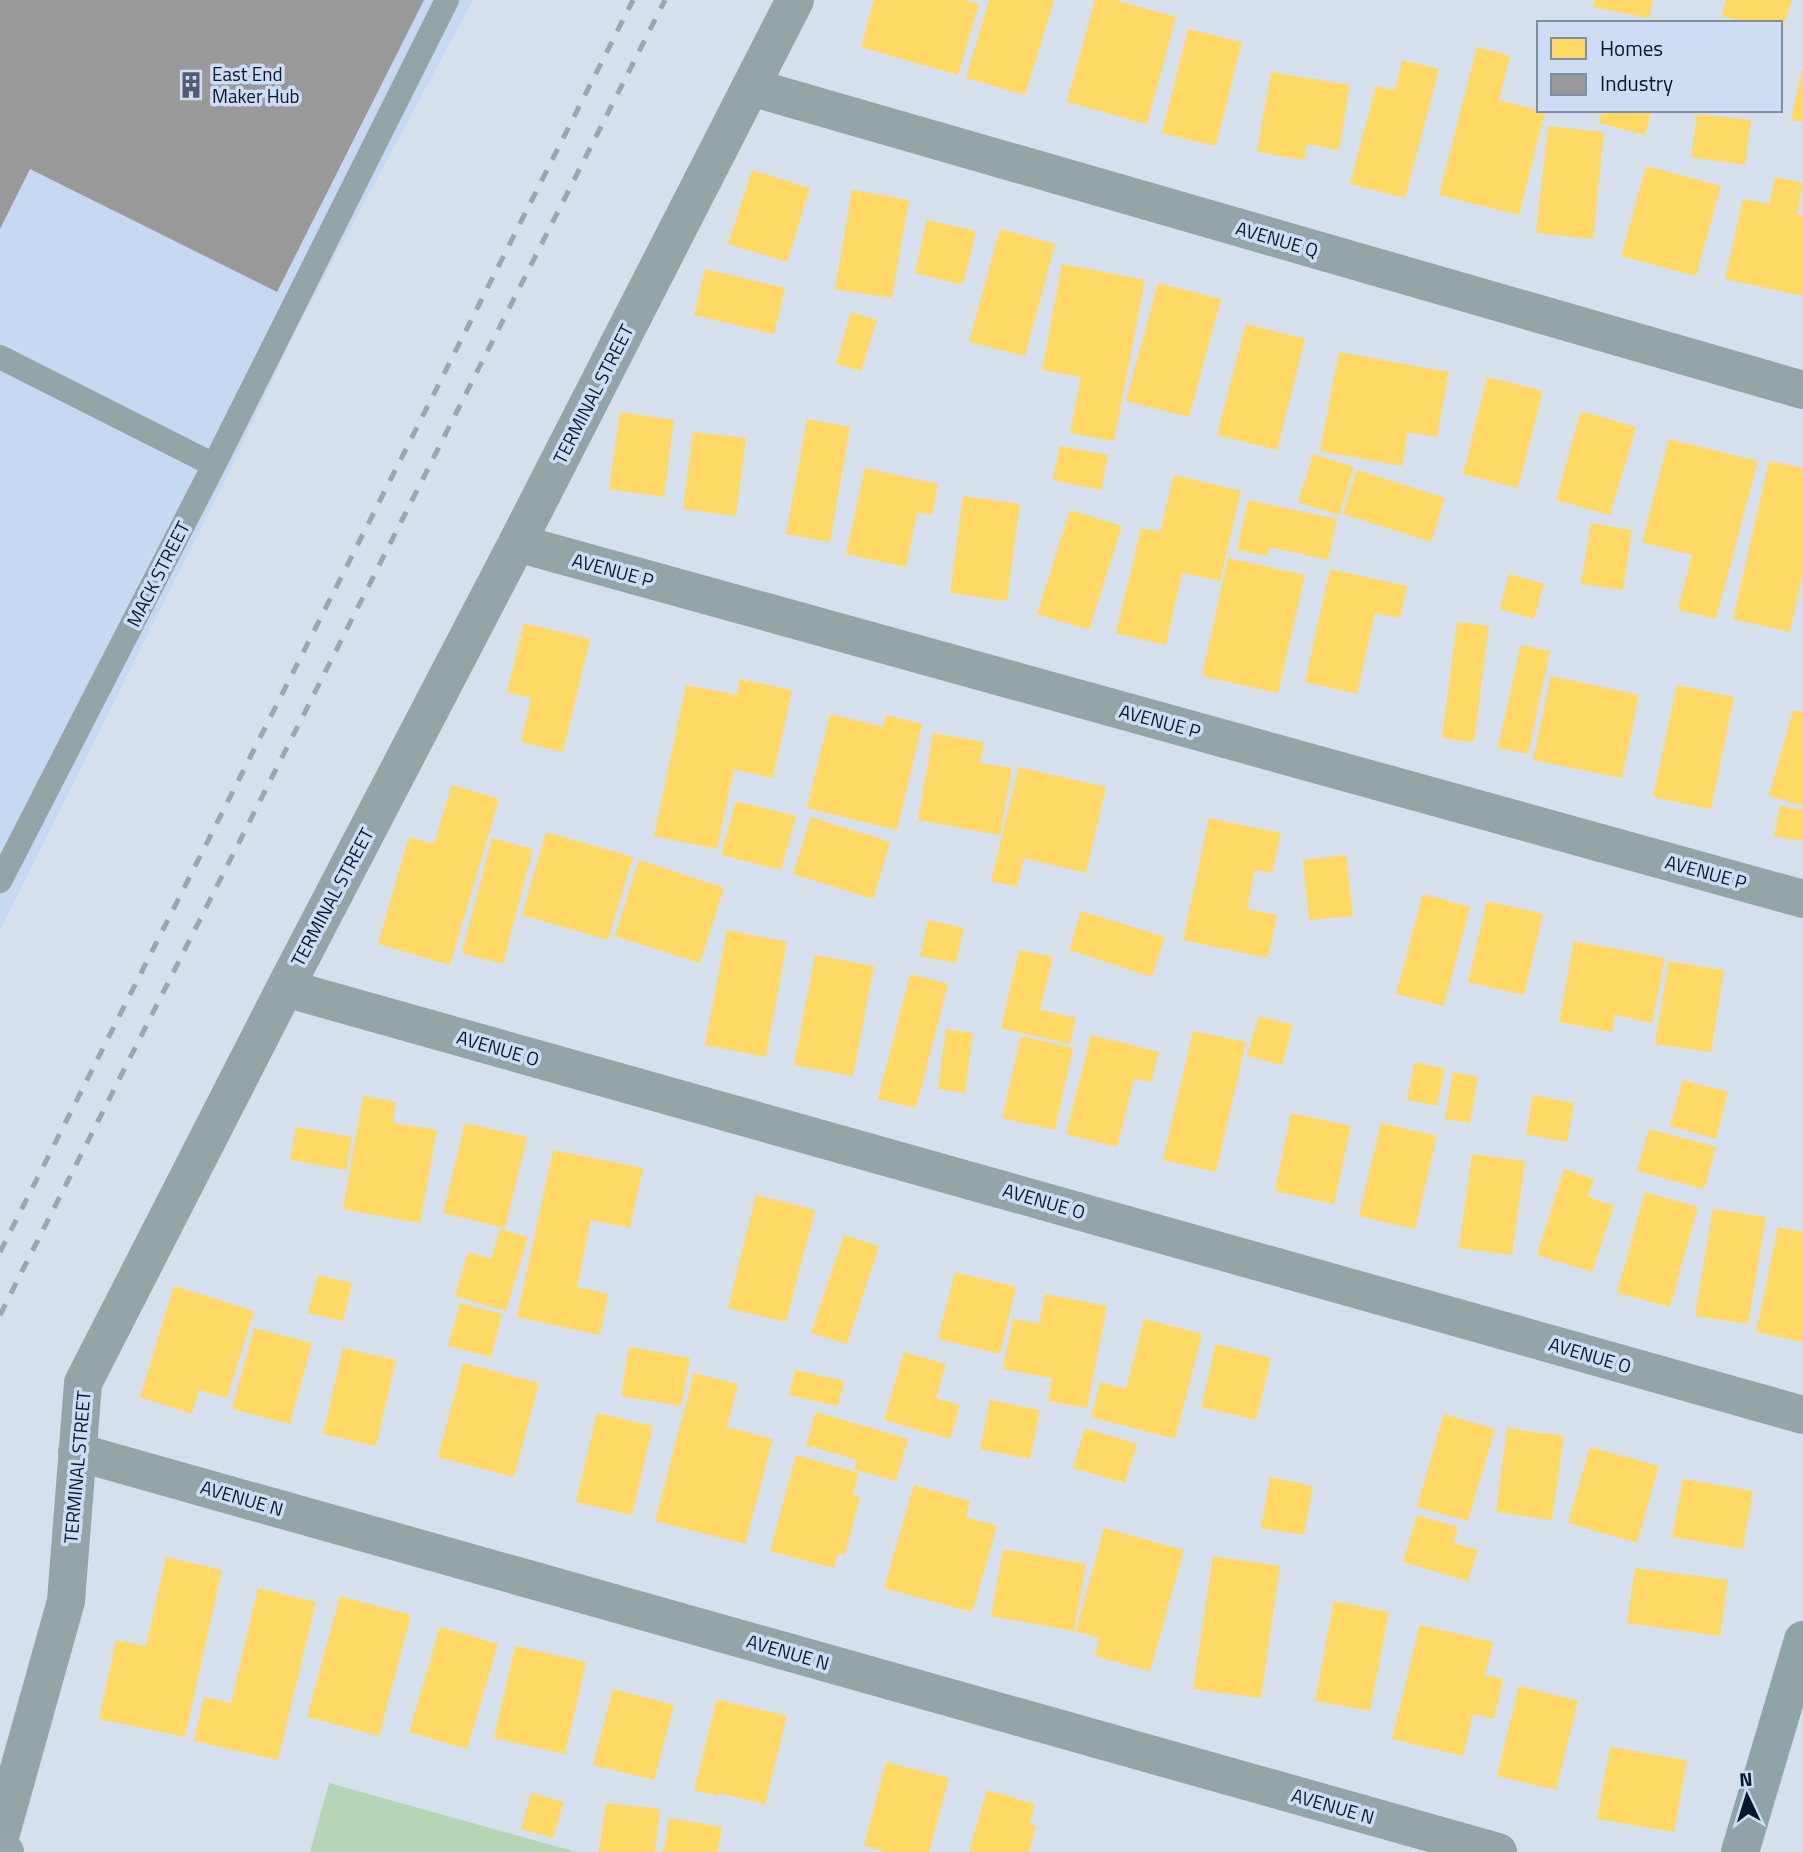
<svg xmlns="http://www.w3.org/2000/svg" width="1803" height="1852" viewBox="0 0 1803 1852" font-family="'Titillium Web',sans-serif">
  <rect width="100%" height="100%" fill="#d6dfec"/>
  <!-- built -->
  <path fill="#c7d8f3" d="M0,0H473L298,326L228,474L0,930Z"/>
  <!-- green -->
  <path fill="#b4d6b6" d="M329,1783L576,1852H310Z"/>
  <!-- homes -->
  <path fill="#ffd966" d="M874,0H965L979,4L958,75L861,47Z
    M989,0H1054L1025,95L966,78Z
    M1095,0H1115L1176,17L1147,124L1067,102Z
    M1594,0H1653L1649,18L1593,7Z
    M1726,0H1792L1781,33L1780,23H1744L1721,15Z
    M1188,29L1242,42L1216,146L1162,133Z
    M1477,47L1510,56L1499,100L1545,112L1519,215L1439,195Z
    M1402,60L1439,69L1405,198L1350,184L1376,86L1395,90Z
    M1802,70H1803V122L1791,120Z
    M1271,72L1350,85L1339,150L1307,144L1304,160L1257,152Z
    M1602,110H1652L1645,135L1599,123Z
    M1697,114L1751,120L1745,165L1691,157Z
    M1548,126L1604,132L1593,239L1536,233Z
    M1646,166L1721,186L1696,276L1621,256Z
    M752,170L810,188L787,262L728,244Z
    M1775,177L1803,183L1797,214L1803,215V296L1725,279L1743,199L1769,204Z
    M852,190L909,200L892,298L835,289Z
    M927,220L976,231L963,285L915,273Z
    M1000,229L1055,244L1025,356L969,342Z
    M1062,264L1145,280L1114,441L1070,433L1081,377L1042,370Z
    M705,269L785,288L774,334L694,315Z
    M1158,283L1221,299L1189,417L1126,401Z
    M851,312L877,320L861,371L836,364Z
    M1246,324L1305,339L1277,450L1217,435Z
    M1339,352L1449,372L1437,437L1408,432L1402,466L1320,451Z
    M1487,377L1543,391L1518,488L1463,474Z
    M1581,411L1636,427L1610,515L1556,500Z
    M620,412L674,420L664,497L609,489Z
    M807,419L850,427L830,542L786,534Z
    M693,432L746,438L736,516L683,509Z
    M1669,439L1758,461L1716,619L1678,610L1692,555L1642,542Z
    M1060,446L1108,455L1101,490L1053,480Z
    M1313,454L1354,467L1339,515L1298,502Z
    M1769,461L1803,468V573L1790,632L1733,619Z
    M865,468L938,484L932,515L917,512L906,567L846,554Z
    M1357,470L1445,498L1431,542L1343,514Z
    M1174,475L1241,491L1220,581L1182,573L1166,645L1116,633L1141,528L1160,532Z
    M963,496L1020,504L1007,601L950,593Z
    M1248,500L1337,519L1328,560L1270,547L1267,556L1237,550Z
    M1070,510L1122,526L1089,630L1037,614Z
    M1591,523L1632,530L1623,590L1581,584Z
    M1228,558L1305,575L1278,693L1202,676Z
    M1330,569L1407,586L1400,618L1375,613L1357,694L1305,682Z
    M1509,574L1544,584L1534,619L1500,609Z
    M1457,622L1489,626L1474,742L1442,738Z
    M524,623L590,639L563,752L521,742L531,698L507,692Z
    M1521,645L1550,651L1528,754L1498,748Z
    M1551,676L1639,695L1622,778L1533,760Z
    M740,679L792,690L773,778L734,769L717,849L654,836L686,685L737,695Z
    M1677,685L1734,697L1711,809L1653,797Z
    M1793,710L1803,712V806L1769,796Z
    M830,714L883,727L886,715L922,724L897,830L807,808Z
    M933,733L984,742L980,763L1012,768L1000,835L918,820Z
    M1019,767L1106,787L1086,873L1024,858L1017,887L991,881Z
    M452,785L499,799L450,965L378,944L409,837L434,844Z
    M736,801L796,816L781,870L721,855Z
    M1780,806L1803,810V841L1774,836Z
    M811,817L890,842L873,899L793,874Z
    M1209,818L1281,833L1272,873L1255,870L1247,909L1277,915L1268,958L1183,940Z
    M546,832L633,857L608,940L522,915Z
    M492,838L533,849L503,964L462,953Z
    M1346,855L1353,916L1309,920L1303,860Z
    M639,860L724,888L700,963L615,936Z
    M1423,894L1470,907L1444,1006L1396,994Z
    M1487,901L1543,914L1524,995L1468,982Z
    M1081,911L1165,937L1152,977L1069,950Z
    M928,920L964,928L956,963L920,956Z
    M727,930L787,942L766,1057L705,1045Z
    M1574,941L1665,958L1652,1023L1615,1015L1612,1032L1559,1022Z
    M1019,950L1053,957L1040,1010L1076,1018L1070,1044L1001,1028Z
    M815,955L874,966L853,1076L794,1065Z
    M1669,961L1724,970L1711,1052L1655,1044Z
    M910,974L948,984L916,1108L878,1099Z
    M1259,1016L1293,1025L1282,1065L1247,1056Z
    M946,1029L973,1033L965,1093L938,1089Z
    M1193,1031L1246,1042L1216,1172L1163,1160Z
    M1091,1035L1159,1052L1151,1082L1134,1079L1117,1147L1066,1134Z
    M1021,1036L1073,1048L1055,1130L1002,1118Z
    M1415,1062L1445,1069L1437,1106L1407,1100Z
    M1453,1072L1478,1077L1470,1123L1445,1119Z
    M1683,1080L1728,1092L1716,1139L1670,1126Z
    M1533,1095L1574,1103L1567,1142L1526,1134Z
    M363,1096L396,1102L393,1123L437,1130L420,1223L343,1209Z
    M1291,1113L1351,1126L1334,1204L1275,1191Z
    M465,1123L527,1137L505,1228L443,1213Z
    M1381,1123L1437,1136L1415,1229L1359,1216Z
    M296,1127L352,1137L346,1170L290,1160Z
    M1649,1129L1716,1147L1704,1189L1637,1171Z
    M553,1150L643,1168L630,1228L591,1220L577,1287L608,1294L600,1335L517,1317Z
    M1472,1154L1525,1161L1512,1255L1459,1248Z
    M1564,1169L1594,1179L1588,1197L1614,1206L1592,1272L1537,1255Z
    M1645,1192L1698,1207L1670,1307L1617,1293Z
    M756,1195L815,1210L786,1322L728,1308Z
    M1713,1209L1766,1217L1748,1324L1695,1316Z
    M1778,1227L1803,1232V1342L1756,1332Z
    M500,1229L528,1237L506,1311L455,1296L468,1252L491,1259Z
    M844,1235L879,1246L847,1344L811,1333Z
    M955,1272L1016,1287L1000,1354L938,1339Z
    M318,1275L352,1283L343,1321L308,1313Z
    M174,1286L254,1311L227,1398L199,1390L192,1414L140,1397Z
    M1045,1294L1107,1306L1087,1408L1048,1401L1052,1378L1003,1369L1013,1319L1039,1324Z
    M460,1303L502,1314L491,1357L448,1346Z
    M1144,1319L1202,1334L1175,1439L1091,1417L1100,1382L1126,1389Z
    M254,1328L312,1343L290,1424L232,1409Z
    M1216,1344L1271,1358L1256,1420L1201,1407Z
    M629,1347L690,1358L681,1406L621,1396Z
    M343,1348L396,1360L376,1446L323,1434Z
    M904,1352L946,1364L936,1398L960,1405L950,1439L884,1420Z
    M463,1363L539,1383L514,1477L438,1457Z
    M795,1370L844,1381L838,1406L789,1395Z
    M694,1373L738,1384L727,1427L773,1439L745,1544L655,1521Z
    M990,1400L1040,1410L1030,1459L980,1449Z
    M816,1412L908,1439L896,1481L854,1469L857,1460L806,1445Z
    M597,1413L653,1426L632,1515L576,1502Z
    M1444,1414L1495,1429L1468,1521L1417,1507Z
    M1085,1428L1137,1444L1125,1483L1073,1468Z
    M1507,1428L1564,1436L1552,1520L1496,1512Z
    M1590,1447L1659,1466L1637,1543L1568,1523Z
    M796,1455L859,1473L853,1495L860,1497L845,1555L838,1553L834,1568L770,1551Z
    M1270,1477L1313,1486L1304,1535L1261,1528Z
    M1683,1479L1753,1491L1743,1549L1672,1537Z
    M914,1485L970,1501L966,1517L997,1526L972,1612L884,1588Z
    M1417,1515L1458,1527L1453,1543L1478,1550L1468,1581L1403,1562Z
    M1104,1528L1184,1550L1150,1671L1095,1656L1099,1638L1076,1631Z
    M1003,1549L1086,1564L1074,1631L991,1616Z
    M1213,1556L1280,1566L1261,1698L1193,1689Z
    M166,1557L222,1570L185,1737L99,1719L116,1640L146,1646Z
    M1635,1568L1728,1580L1720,1636L1627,1623Z
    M258,1588L316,1602L278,1760L194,1741L204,1697L231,1703Z
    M340,1596L411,1615L379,1736L307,1717Z
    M1334,1601L1389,1612L1370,1711L1315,1701Z
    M1420,1625L1493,1642L1485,1675L1503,1679L1494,1719L1473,1714L1463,1756L1392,1739Z
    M440,1627L498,1644L467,1749L409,1732Z
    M515,1646L586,1662L565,1754L494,1738Z
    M1519,1686L1578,1701L1556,1790L1497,1776Z
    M613,1689L674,1705L654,1780L593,1765Z
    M717,1699L787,1716L765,1804L719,1793L718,1796L694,1790Z
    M1610,1747L1687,1760L1674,1832L1597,1819Z
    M886,1762L949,1778L929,1852H887L864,1846Z
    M987,1790L1035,1804L1030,1824L1036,1826L1029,1852H969Z
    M531,1793L564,1802L553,1838L521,1829Z
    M606,1803L660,1809L655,1852H599Z
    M669,1818L722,1827L718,1852H663Z"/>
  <!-- industry -->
  <path fill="#999" d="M0,0H424L277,292L30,169L0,229Z"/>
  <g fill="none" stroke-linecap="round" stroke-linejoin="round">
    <!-- lane -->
    <path stroke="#95a4a7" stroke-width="24" d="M0,357L214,465L0,881
      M214,465L447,0"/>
    <!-- street -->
    <path stroke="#95a4a7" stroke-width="38" d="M751,87L1803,390
      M517,543L1803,899
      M285,988L1803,1415
      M77,1452L1498,1852
      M0,1837L66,1601L83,1383L285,988L517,543L795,0"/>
    <!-- secondary -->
    <path stroke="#90a3a7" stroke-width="38" d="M1740,1852L1803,1640"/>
    <!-- primary -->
    <path stroke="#95a7ac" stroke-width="38" d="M0,1851L5,1852"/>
    <!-- rail -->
    <path stroke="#9ba7ae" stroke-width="5" stroke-dasharray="12 12" stroke-linecap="butt" d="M0,1252L633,0
      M0,1315L665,0"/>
  </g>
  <!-- icons -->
  <defs>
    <symbol id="building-bare" viewBox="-9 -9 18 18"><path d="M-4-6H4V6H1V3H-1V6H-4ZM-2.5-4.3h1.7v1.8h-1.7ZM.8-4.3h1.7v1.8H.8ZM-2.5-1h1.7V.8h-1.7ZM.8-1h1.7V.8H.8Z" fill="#515d6f" stroke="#ceddf4" stroke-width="2.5" paint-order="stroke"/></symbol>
  </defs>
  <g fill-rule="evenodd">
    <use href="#building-bare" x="172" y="66" width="38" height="38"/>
  </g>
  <g text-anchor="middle" stroke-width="7" stroke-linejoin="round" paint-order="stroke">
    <!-- poi labels -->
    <g font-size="19" fill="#0a172b" stroke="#ceddf4" text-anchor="start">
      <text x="212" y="81">East End<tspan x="212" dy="22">Maker Hub</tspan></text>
    </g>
    <!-- street labels -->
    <g font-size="19" fill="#0a172b" stroke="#ceddf4">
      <text transform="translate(1277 239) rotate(16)" y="7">AVENUE Q</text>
      <text transform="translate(593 394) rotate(-63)" y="7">TERMINAL STREET</text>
      <text transform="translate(613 570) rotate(15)" y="7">AVENUE P</text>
      <text transform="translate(158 574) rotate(-63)" y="7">MACK STREET</text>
      <text transform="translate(1160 721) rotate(15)" y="7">AVENUE P</text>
      <text transform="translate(1706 872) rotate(15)" y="7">AVENUE P</text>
      <text transform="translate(332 897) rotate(-62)" y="7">TERMINAL STREET</text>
      <text transform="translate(498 1048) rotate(16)" y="7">AVENUE O</text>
      <text transform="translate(1044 1201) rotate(16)" y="7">AVENUE O</text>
      <text transform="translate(1590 1355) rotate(16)" y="7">AVENUE O</text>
      <text transform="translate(77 1467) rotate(-85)" y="7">TERMINAL STREET</text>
      <text transform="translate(242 1498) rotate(16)" y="7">AVENUE N</text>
      <text transform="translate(788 1652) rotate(16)" y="7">AVENUE N</text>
      <text transform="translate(1333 1806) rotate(16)" y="7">AVENUE N</text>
    </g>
  </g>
  <!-- legend -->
  <rect x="1537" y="21" width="245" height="91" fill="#ceddf4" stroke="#808ea4" stroke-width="2"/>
  <rect x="1551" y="38" width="35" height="21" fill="#ffd966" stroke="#808ea4" stroke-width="2"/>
  <text x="1600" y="56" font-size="21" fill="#0a172b">Homes</text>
  <rect x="1551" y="74" width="35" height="21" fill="#999999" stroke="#808ea4" stroke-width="2"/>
  <text x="1600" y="91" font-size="21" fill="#0a172b">Industry</text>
  <!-- north arrow -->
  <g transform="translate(1747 1796) rotate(356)" stroke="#ceddf4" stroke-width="5" paint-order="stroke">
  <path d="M0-5L12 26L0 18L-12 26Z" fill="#0a172b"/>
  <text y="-10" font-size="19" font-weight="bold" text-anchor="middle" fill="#0a172b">N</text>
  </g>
</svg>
